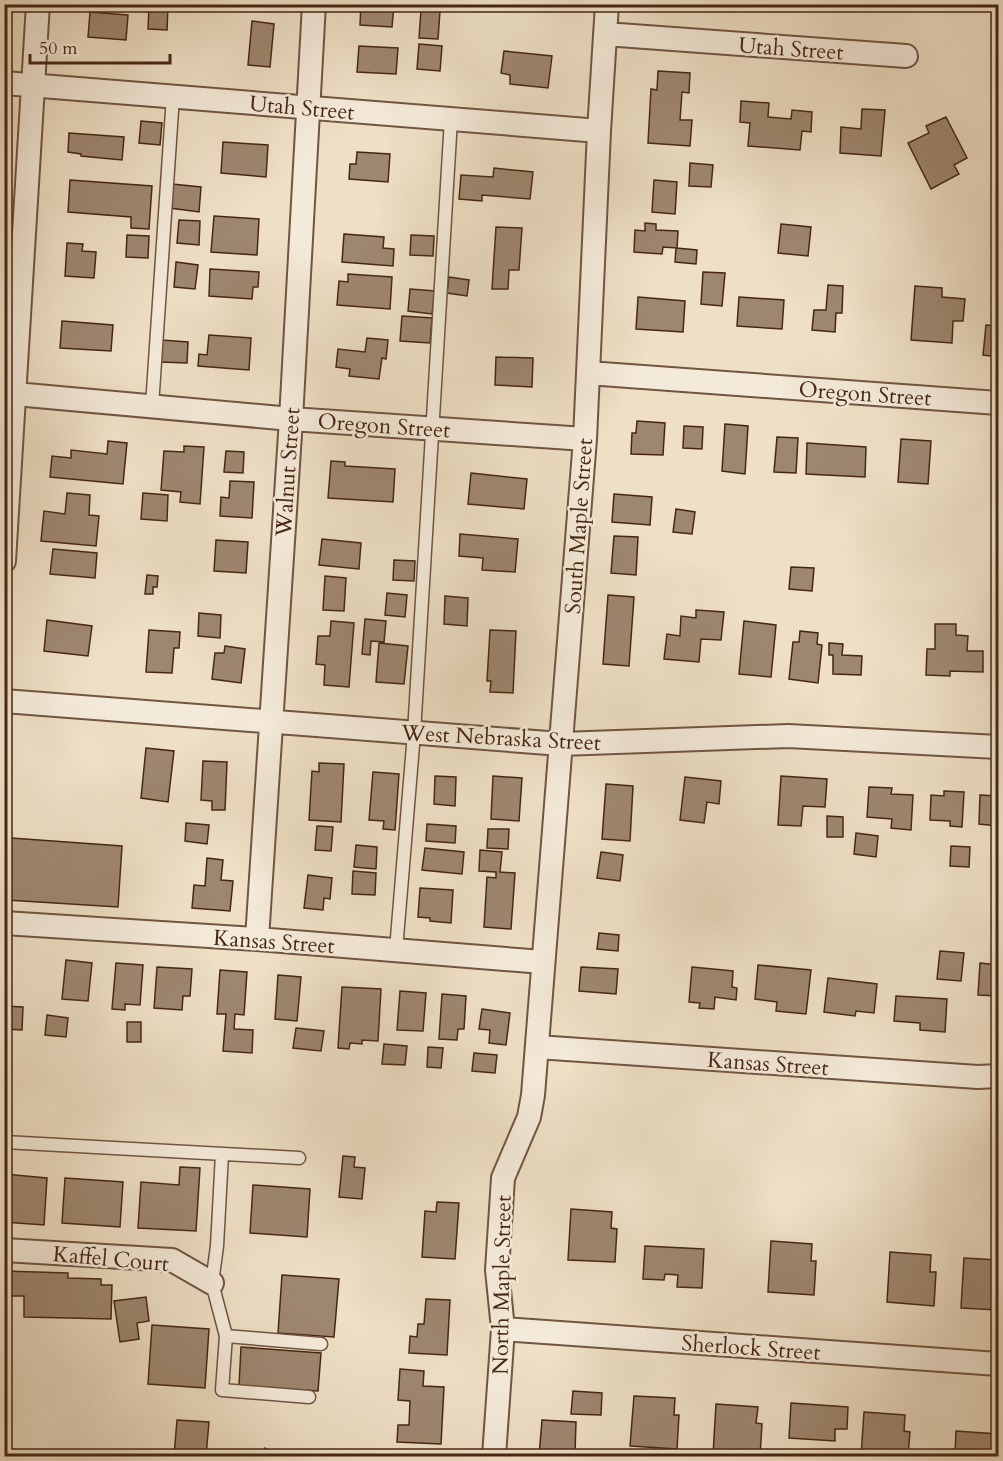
<svg xmlns="http://www.w3.org/2000/svg" width="1003" height="1461" viewBox="0 0 1003 1461" font-family="Cardo,serif">
  <rect width="100%" height="100%" fill="#eedfc5"/>
  <filter id="stains"><feTurbulence type="fractalNoise" baseFrequency=".00333" numOctaves="4"/><feColorMatrix values="0 0 0 0 .2 0 0 0 0 .09 0 0 0 0 .02 0 0 0 .5 -.17"/></filter>
  <radialGradient id="worn" r=".72"><stop offset=".6" stop-color="#630" stop-opacity="0"/><stop offset="1" stop-color="#630" stop-opacity=".3"/></radialGradient>
  <!-- building -->
  <path fill="#9e8770" stroke="#472713" stroke-width="1.5" d="M361,4H394L392,27L360,25Z
    M149,5L168,6L167,30L148,29Z
    M421,10L440,11L438,39L419,38Z
    M90,12L128,15L126,40L88,37Z
    M252,21L274,24L270,67L248,65Z
    M419,44L442,46L440,71L417,69Z
    M359,46L398,48L396,74L357,72Z
    M504,51L552,56L548,88L510,84V75L501,73Z
    M658,71L690,73L689,93L682,92L680,120H692L690,146L648,143L651,89L657,90Z
    M741,101L769,103L768,117L791,119L792,110L812,112L811,132L802,131L800,150L748,146L750,123L740,122Z
    M862,109L885,110L881,156L840,153L841,127L861,129Z
    M946,117L967,158L954,165L959,174L931,189L908,143L929,133L926,126Z
    M141,121L162,123L160,145L139,143Z
    M69,133L124,137L122,160L81,156V154L68,152Z
    M223,142L268,145L266,177L221,173Z
    M357,152L390,154L388,182L349,179L350,164H356Z
    M690,163L713,165L711,187L689,186Z
    M494,168L533,172L530,199L482,195V201L459,199L461,175L493,177Z
    M70,180L152,186L149,229L131,228V217L68,212Z
    M654,180L677,182L675,214L652,212Z
    M172,184L201,187L199,212L170,208Z
    M214,216L259,219L257,255L211,252Z
    M179,220L200,221L199,245L177,243Z
    M645,223L656,224V230L678,231L677,248L663,247L662,254L634,252L635,230L645,231Z
    M781,224L811,227L808,256L778,253Z
    M496,227L522,228L519,270H509L508,289H492Z
    M344,234L384,237L383,248L394,249L393,266L342,262Z
    M127,235L149,236L148,258L126,257Z
    M411,235L434,236L433,256L410,255Z
    M67,243L83,244L82,251L96,252L94,278L65,276Z
    M676,248L697,250L696,264L675,262Z
    M176,262L198,265L195,289L174,287Z
    M210,269L259,272L258,287H253L252,299L209,296Z
    M703,272L725,273L722,306L701,304Z
    M348,274L392,277L390,309L337,305L339,281L348,282Z
    M449,277L469,280L467,296L447,293Z
    M828,285L843,286L842,313H836L835,332L812,330L814,310H826Z
    M915,286L942,288V297L965,299L963,321H953L952,343L911,340Z
    M410,289L435,291L432,314L408,311Z
    M638,297L685,301L683,332L636,329Z
    M739,297L784,300L782,329L737,326Z
    M402,316L432,318L430,343L400,341Z
    M62,321L113,325L111,351L60,348Z
    M986,325L998,326V357L983,355Z
    M209,335L251,338L249,370L198,366L199,354L207,355Z
    M367,338L388,340L386,359L382,358L379,379L349,376L350,369L336,367L338,349L365,352Z
    M161,340L188,342L187,363L160,362Z
    M496,357L533,358L532,387L495,385Z
    M637,421L665,423L663,455L631,454L632,433H636Z
    M725,424L748,426L745,474L722,471Z
    M684,426L703,427L702,449L683,448Z
    M777,437L798,438L796,473L774,472Z
    M901,439L931,441L928,484L898,482Z
    M108,441L127,443L123,484L50,477L52,456L71,458V450L107,454Z
    M807,443L866,447L865,477L806,474Z
    M184,446L204,447L200,504L180,502L181,492L161,490L164,451L184,452Z
    M226,451L244,452L243,473L224,472Z
    M331,461L345,462V466L395,469L393,502L328,498Z
    M471,473L527,479L524,509L468,504Z
    M230,481L254,482L252,518L220,516L221,497L229,498Z
    M67,493L90,495L89,515L99,516L96,546L41,541L44,511L65,514Z
    M143,493L168,495L167,521L141,519Z
    M614,494L652,497L650,525L612,522Z
    M676,509L695,512L692,534L673,532Z
    M460,534L518,539L515,572L482,570L483,558L459,556Z
    M614,536L638,537L636,575L611,573Z
    M322,539L361,543L359,569L319,565Z
    M216,540L248,542L246,573L214,571Z
    M53,549L97,553L95,578L50,574Z
    M394,560L415,561L414,581L393,580Z
    M791,567L814,568L812,591L789,589Z
    M147,575L158,576L157,587H153V594H145Z
    M325,576L346,578L344,611L323,610Z
    M387,593L407,595L405,617L385,615Z
    M608,595L634,597L629,666L603,664Z
    M445,596L468,598L467,626L444,624Z
    M696,610L724,612L721,640L701,639L699,662L664,659L667,634L680,636L681,616L696,618Z
    M199,613L221,615L220,638L198,636Z
    M365,619L386,621L384,642L371,641L370,655L362,654Z
    M47,620L92,626L88,656L44,651Z
    M331,621L354,623L349,687L324,685L325,665L316,664L318,636H330Z
    M744,621L776,625L771,677L739,674Z
    M935,624H956V635L968,636L967,651H983V672L950,671V676L926,675L927,649H935Z
    M149,630L180,632L179,648H174L172,673L146,672Z
    M490,630L516,631L513,693L490,692L491,681H487Z
    M800,631L818,633L817,644L822,645L818,683L789,679L793,642H799Z
    M379,643L408,646L404,684L376,682Z
    M829,643L843,644L842,655L862,656L861,675L833,674V655H829Z
    M225,646L245,649L241,683L212,679L215,653H224Z
    M997,662H998V692L994,691Z
    M146,748L174,751L168,802L141,798Z
    M203,761L227,762L225,810H212V801L201,800Z
    M319,763L344,764L341,822L309,820L312,771L319,772Z
    M373,772L399,774L395,830L383,829L384,821L369,820Z
    M435,776L456,777L455,806L434,804Z
    M493,776L522,778L519,821L491,819Z
    M781,776L827,779L825,807L803,806L801,826L778,825Z
    M685,777L721,781L719,804L707,802L704,823L680,820Z
    M606,784L633,786L630,841L602,839Z
    M869,787L892,788L891,794L913,795L911,830L891,828L892,819L867,817Z
    M944,791L964,792L962,827L950,826V821L930,820L931,795L944,796Z
    M980,795L998,796V826L979,824Z
    M827,816L843,817V837H827Z
    M186,823L209,825L207,844L185,841Z
    M427,824L456,826L455,843L426,841Z
    M317,826L333,827L331,851L315,850Z
    M488,829H509L508,849L487,848Z
    M856,833L878,836L876,857L854,854Z
    M11,838L122,846L118,907L7,900Z
    M356,845L377,847L376,869L354,867Z
    M951,846L970,847L969,867L950,866Z
    M425,848L464,852L462,874L422,870Z
    M480,850L502,852L500,872L515,873L511,929L484,927L487,877L496,878V872L479,871Z
    M601,852L623,855L620,881L597,878Z
    M207,858L223,860L221,880L233,881L230,911L192,908L194,885L205,886Z
    M353,871L376,873L375,895L352,894Z
    M308,875L332,878L330,899L324,898L323,910L304,908Z
    M420,888L453,890L451,923L430,921V918L418,917Z
    M599,933L619,935L618,951L597,949Z
    M940,951L964,953L961,981L937,979Z
    M66,960L92,963L88,1001L62,999Z
    M116,963L143,965L140,1005L125,1004V1010L112,1009Z
    M980,963L998,965V996L978,995Z
    M758,965L811,970L806,1014L776,1011L777,1002L755,999Z
    M157,967L192,969L190,996H183L182,1010L154,1008Z
    M581,967L618,969L616,994L579,991Z
    M692,967L733,971L732,987L737,988L736,1000L715,997L714,1009L699,1008L700,1003L689,1002Z
    M220,970L247,972L244,1015L235,1014L234,1029L253,1030L252,1053L223,1051L226,1014H217Z
    M278,975L301,977L297,1021L275,1019Z
    M828,978L877,984L874,1013L856,1011L855,1016L824,1012Z
    M342,987L381,989L378,1041L362,1040V1044L350,1043L349,1049L338,1048Z
    M400,991L426,993L423,1031L397,1030Z
    M442,994L466,996L464,1029H458L457,1040L439,1039Z
    M896,996L947,999L945,1032L920,1030V1023L894,1021Z
    M4,1006L23,1007L22,1030L4,1029Z
    M482,1009L510,1013L506,1045L489,1043L490,1030L479,1029Z
    M47,1015L68,1018L66,1037L45,1035Z
    M127,1022H141V1042H127Z
    M296,1028L324,1031L321,1051L293,1048Z
    M384,1044L407,1046L405,1065L382,1064Z
    M428,1047L443,1048L441,1068L427,1067Z
    M474,1053L497,1055L495,1073L472,1071Z
    M343,1156L355,1157L354,1167L365,1168L362,1199L339,1197Z
    M180,1167L200,1168L196,1231L138,1228L141,1182L179,1185Z
    M4,1174L47,1178L44,1225L4,1222Z
    M65,1178L123,1182L120,1227L62,1223Z
    M253,1185L310,1189L307,1237L250,1233Z
    M437,1202L459,1203L455,1259L422,1257L425,1211L436,1212Z
    M571,1209L612,1212L611,1228L617,1229L615,1262L568,1260Z
    M771,1241L812,1244L811,1261H816L814,1295L768,1292Z
    M645,1246L704,1249L702,1288L677,1287L678,1275L665,1274L664,1280L643,1279Z
    M890,1252L931,1255L930,1272H936L934,1306L887,1302Z
    M964,1258L998,1260V1310L961,1308Z
    M4,1271L68,1273V1278L101,1279V1285H112L111,1319L24,1317V1296H8V1284H4Z
    M282,1275L339,1279L334,1337L278,1333Z
    M146,1297L149,1321L137,1323L139,1339L120,1342L114,1301Z
    M426,1299L450,1300L447,1355L409,1353L410,1336L417,1337L418,1324H424Z
    M152,1325L209,1329L205,1388L148,1384Z
    M241,1347L321,1353L318,1391L239,1386Z
    M400,1369L424,1371L423,1386L444,1387L441,1444L397,1442L398,1425H409L410,1401L398,1400Z
    M573,1391L602,1393L601,1415L571,1414Z
    M634,1396L675,1398L674,1415H679L677,1449L630,1446Z
    M791,1403L848,1407L847,1429H835V1441L789,1438Z
    M716,1404L758,1407L756,1423L762,1424L760,1456L713,1455Z
    M864,1412L905,1415L904,1431L910,1432L908,1456H861Z
    M177,1420L209,1422L206,1456H174Z
    M542,1420L576,1422L575,1453L564,1452V1456H539Z
    M956,1431L998,1434L996,1451H998V1456H955Z
    M265,1448L277,1456H258Z"/>
  <g fill="none" stroke-linecap="round" stroke-linejoin="round">
    <defs>
      <path id="lane" d="M152,406L173,96
        M396,950L414,733L451,119
        M4,1142L299,1158
        M222,1154L217,1246L212,1283L226,1336L222,1390L309,1397
        M226,1336L321,1344"/>
      <path id="street" d="M605,34L906,56
        M4,83L599,131
        M588,373L998,403
        M4,393L291,419L585,439
        M4,561L38,4
        M4,701L561,744L788,736L998,747
        M4,923L257,939L543,962
        M257,939L291,419L314,4
        M537,1047L978,1077L998,1076
        M4,1250L172,1260L212,1283
        M503,1329L998,1364
        M494,1456L503,1329L497,1270L503,1178L529,1117L533,1095L585,439L599,131L607,4"/>
    </defs>
    <!-- lane casing -->
    <use href="#lane" stroke="#715540" stroke-width="15"/>
    <!-- street casing -->
    <use href="#street" stroke="#715540" stroke-width="26"/>
    <!-- lane -->
    <use href="#lane" stroke="#f4ead9" stroke-width="12"/>
    <!-- street -->
    <use href="#street" stroke="#f4ead9" stroke-width="22"/>
  </g>
  <g text-anchor="middle" stroke-width="5" stroke-linejoin="round" paint-order="stroke">
    <!-- street labels -->
    <g font-size="22" fill="#472713" stroke="#f4ead9">
      <text transform="translate(791 48) rotate(4)" y="8">Utah Street</text>
      <text transform="translate(302 107) rotate(5)" y="8">Utah Street</text>
      <text transform="translate(865 393) rotate(4)" y="8">Oregon Street</text>
      <text transform="translate(384 425) rotate(4)" y="8">Oregon Street</text>
      <text transform="translate(287 472) rotate(-86)" y="8">Walnut Street</text>
      <text transform="translate(578 526) rotate(-86)" y="8">South Maple Street</text>
      <text transform="translate(501 737) rotate(3)" y="8">West Nebraska Street</text>
      <text transform="translate(274 941) rotate(4)" y="8">Kansas Street</text>
      <text transform="translate(768 1063) rotate(4)" y="8">Kansas Street</text>
      <text transform="translate(111 1258) rotate(5)" y="8">Kaffel Court</text>
      <text transform="translate(501 1285) rotate(-89)" y="8">North Maple Street</text>
      <text transform="translate(751 1347) rotate(4)" y="8">Sherlock Street</text>
    </g>
  </g>
  <!-- margin -->
  <rect width="1003" height="1461" fill="none" stroke="#eedfc5" stroke-width="24"/>
  <rect x="6" y="6" width="991" height="1449" fill="none" stroke="#472713" stroke-width="3"/>
  <rect x="12" y="12" width="979" height="1437" fill="none" stroke="#472713" stroke-width="1.5"/>
  <!-- scale -->
  <path d="M30 54v9h140v-9" fill="none" stroke="#472713" stroke-width="3"/>
  <text x="39" y="54" font-size="18" fill="#472713" stroke="#f4ead9" stroke-width="4.5" paint-order="stroke">50 m</text>
  <rect width="100%" height="100%" filter="url(#stains)"/>
  <rect width="100%" height="100%" fill="url(#worn)"/>
</svg>
